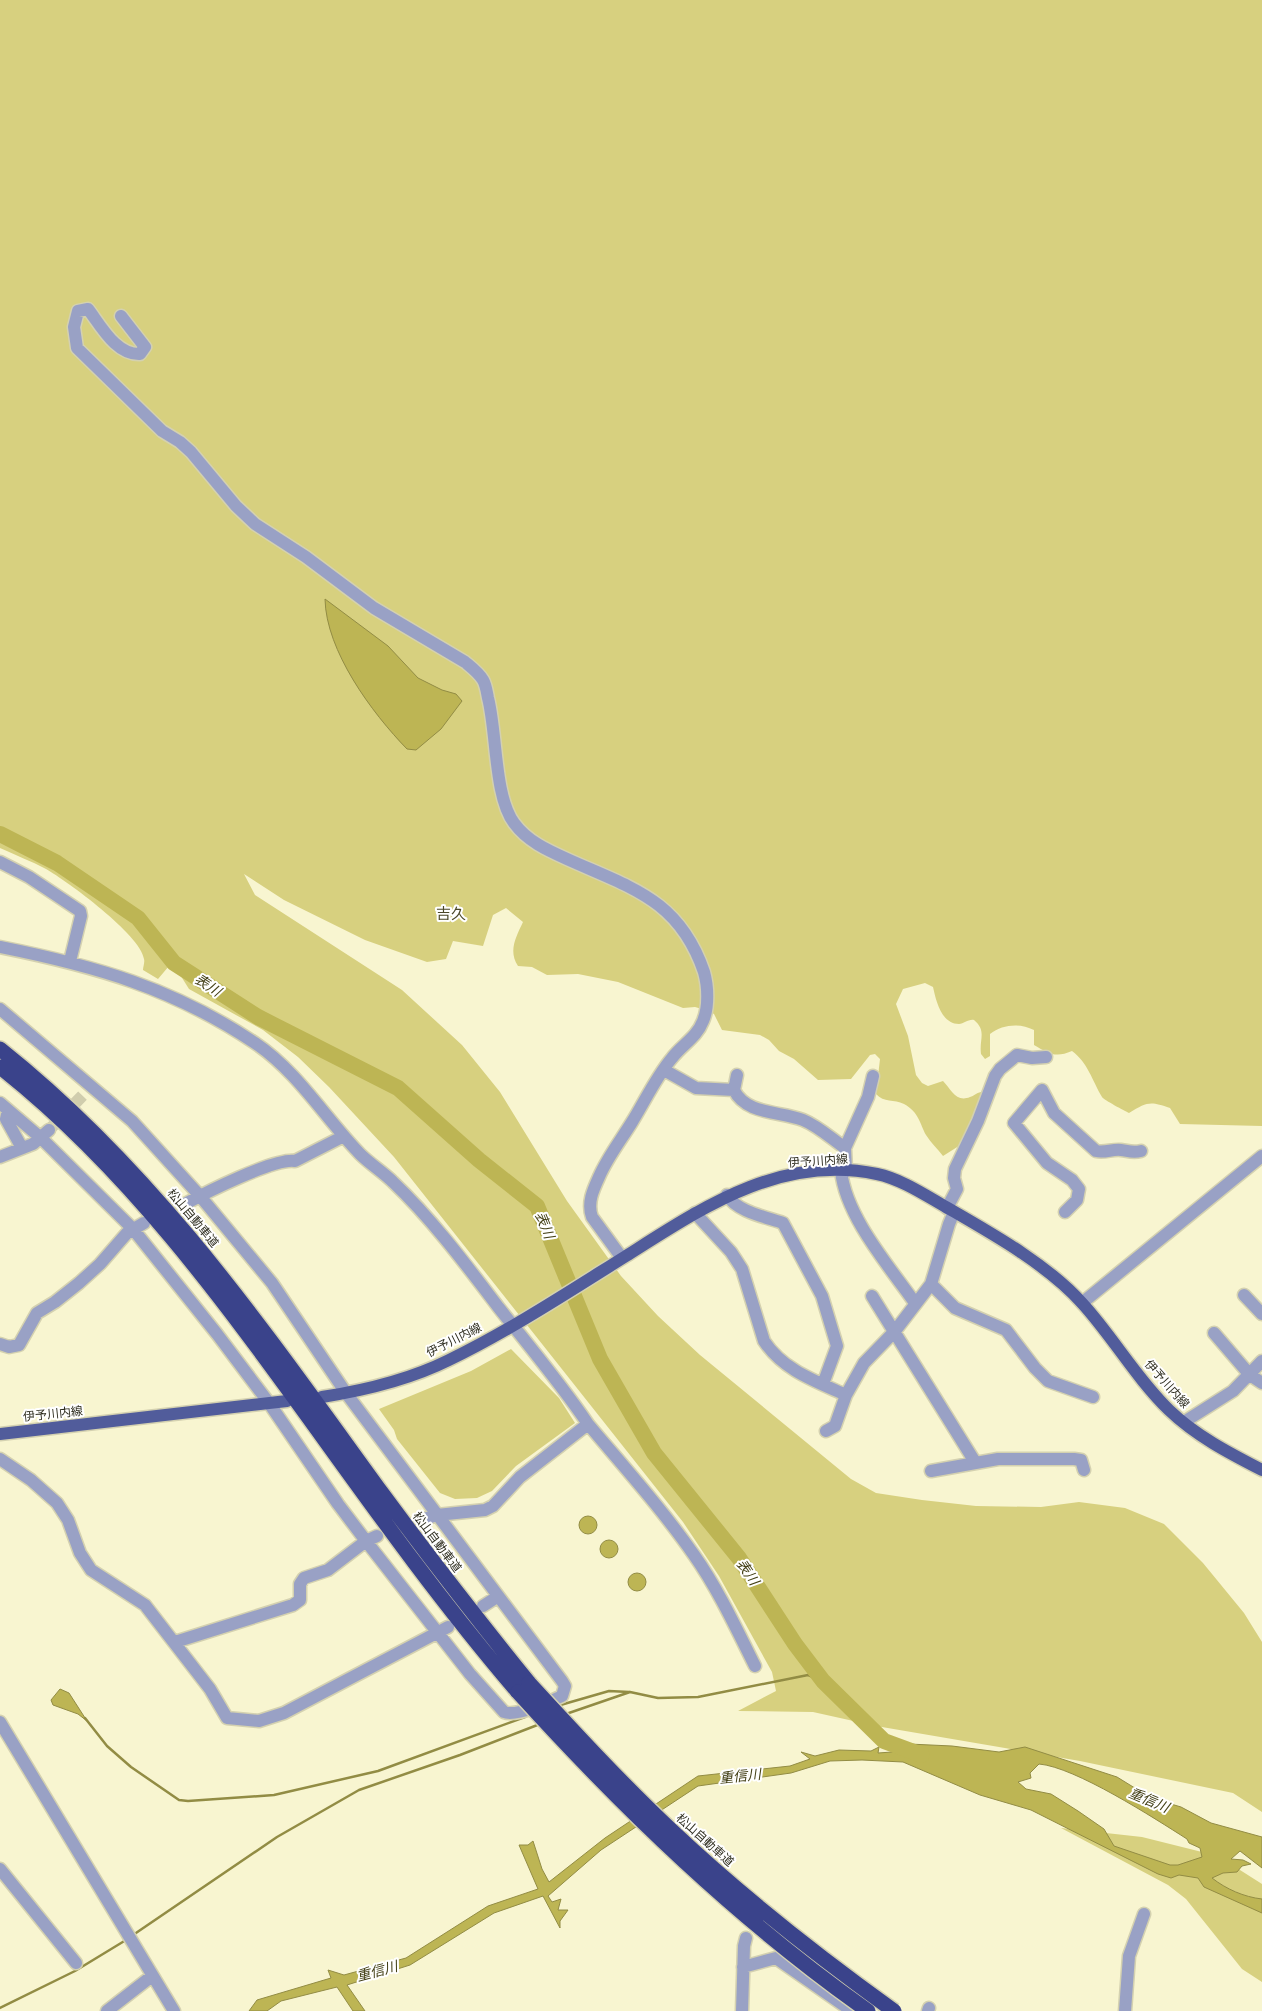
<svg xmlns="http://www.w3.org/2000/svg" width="1262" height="2011" viewBox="0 0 1262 2011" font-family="Georgia,'Noto Sans JP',serif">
  <rect width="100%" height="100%" fill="#f8f5d0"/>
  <!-- green -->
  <path fill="#d7d07f" d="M0,0H1262V1126L1180,1124L1170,1108C1150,1101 1147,1102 1129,1113C1125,1111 1104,1100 1102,1097C1092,1080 1088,1063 1072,1051C1056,1058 1049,1054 1034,1045V1030C1020,1023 1003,1024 990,1034V1056L985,1059L981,1054C979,1039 987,1031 974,1020C968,1019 964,1024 959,1024C941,1024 936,1000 933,987L925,983L903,989L896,1004L908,1036L916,1075L922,1083L928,1086L943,1081C951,1089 956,1103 970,1097C974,1096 976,1093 981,1092L983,1095L962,1144L943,1156C938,1149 931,1143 926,1135C920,1124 919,1112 904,1104C894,1099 884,1103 876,1094L880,1059L875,1054L870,1055L851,1079L818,1080L794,1059L779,1051L769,1040L760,1035L722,1030L714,1014L709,1011L695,1007L683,1008L618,982L578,974L547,975L532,967L518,966C508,951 516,937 523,922L506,908L493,915L483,946L453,941L446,959L427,962L365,940L284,900L244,874L255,895L402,990L462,1045L500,1092L567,1201L621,1276L658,1316L700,1355L851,1479L876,1493L922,1500L976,1506L1041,1507L1079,1502L1125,1508L1164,1524L1203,1563L1244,1613L1262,1642V1812L1233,1793L1080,1761L876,1726L813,1712L738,1711L776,1691L772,1672L719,1576L683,1522L394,1157L329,1087L298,1057L263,1030L189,989L179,973L169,966L158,979L143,970C143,967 145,962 144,959C141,935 67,881 46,869C31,861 15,855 0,848Z
    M511,1349L559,1398L575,1423L516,1466L492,1491L477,1498L455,1499L440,1493L397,1439L394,1430L379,1409L471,1371Z
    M1061,1828L1142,1837L1218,1856L1262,1884V1982L1242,1969L1186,1899L1168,1885Z"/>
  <!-- water -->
  <path fill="#bdb554" stroke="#928c44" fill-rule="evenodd" d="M325,599L388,646L418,678L442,690L456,694L462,701L441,729L416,750L407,749C372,713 326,651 325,599Z
    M579 1525a9 9 0 1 1 18 0a9 9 0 1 1-18 0Z
    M600 1549a9 9 0 1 1 18 0a9 9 0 1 1-18 0Z
    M628 1582a9 9 0 1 1 18 0a9 9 0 1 1-18 0Z
    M60,1689L69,1693L87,1721L78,1714L53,1705L51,1700Z
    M909,1744L952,1746L999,1752L1025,1747L1117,1777L1151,1798L1181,1807L1211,1823L1262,1837V1868L1240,1851L1231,1859L1243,1860L1251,1864L1242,1866L1237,1872L1223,1873L1212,1878C1226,1889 1244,1897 1262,1899V1913L1204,1887L1198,1878L1179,1875L1171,1878L1158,1874L1031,1810L980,1795L903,1762L862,1760L830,1761L791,1773L698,1786L601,1850L548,1896L552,1902L561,1899L558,1910H568L560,1921V1928L543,1896L494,1913L410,1965L347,1985L365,2011H353L337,1987L281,2001L267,2011H249L257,2000L331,1978L328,1970L344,1975L406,1958L488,1906L538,1889L519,1845H528L533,1841L542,1869L549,1882L605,1838L698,1776L790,1766L810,1759L801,1752L815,1756L839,1750L871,1751L879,1747L878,1753L892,1752ZM1039,1764C1075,1767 1154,1818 1187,1839L1189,1843L1200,1848L1202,1857L1178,1865H1170L1114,1846L1104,1829L1078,1811L1051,1794L1026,1789L1018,1782L1031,1778L1030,1773Z"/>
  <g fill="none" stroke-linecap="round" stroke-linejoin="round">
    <!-- stream -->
    <path stroke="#928c44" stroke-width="2.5" d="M557,1706L609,1691L629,1692
      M566,1714L630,1692L658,1698L698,1697L808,1675L823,1681
      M85,1718L107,1746L131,1767L179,1800L188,1801L274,1795L378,1771L525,1717
      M133,1935L277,1837L359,1790L460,1755L540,1724
      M0,2008L75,1971L126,1940"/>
    <!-- river -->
    <path stroke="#bdb554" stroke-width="16" d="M0,834L57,863L138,918L174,963L258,1017L398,1088L479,1160L537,1206L600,1359L654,1453L739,1558L795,1644L823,1681L884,1741L922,1755"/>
    <!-- minor-tunnel -->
    <path stroke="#d0cdad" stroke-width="12" stroke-dasharray="12 6" stroke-linecap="butt" d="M49,1130L85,1093"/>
    <defs>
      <path id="minor" d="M121,316L145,347L140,354C116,355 101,326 88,309L78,311L74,327L77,348L162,431L180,442L191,452L236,506L255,524L306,557L374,608L465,662C471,667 479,673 483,680C486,685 487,693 488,698C497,733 494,796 514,823C527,841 547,850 567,859C631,888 679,899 704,972C708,986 709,1007 703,1021C697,1037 682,1045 672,1058C656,1077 645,1101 632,1122C621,1140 607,1158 599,1177C593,1190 587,1203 592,1217L622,1258
        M0,862L29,877L80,911L81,916L70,961
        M0,947C95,966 173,988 255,1043C298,1072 325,1118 360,1154C370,1164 383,1172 393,1182C432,1219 467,1266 499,1308C529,1346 561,1384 588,1424L520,1477L493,1506L485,1510L437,1515L421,1520
        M0,1009L132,1121L200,1196L272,1283L346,1393L562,1681L565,1686L562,1696C550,1702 516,1717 504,1712L470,1674L366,1541L338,1504L269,1403L217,1334L133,1229L41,1138L0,1103
        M664,1070L696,1088L734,1090
        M737,1075L734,1090C746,1115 781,1111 803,1120C818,1126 832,1139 845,1148
        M8,1110L6,1119L22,1148
        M0,1157L33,1144L49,1130
        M841,1171C846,1217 889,1266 915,1303
        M846,1171L845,1148L868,1097L873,1076
        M727,1195C737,1212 766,1217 783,1223L822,1296L837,1346L823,1384
        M185,1204C205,1193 274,1158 295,1161L344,1136
        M947,1208L957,1189L954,1178L955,1169L978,1121L995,1076L1000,1069L1017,1055L1032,1058L1046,1057
        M1065,1212L1077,1200L1079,1189L1072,1180L1047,1163L1014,1123L1042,1090L1054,1113L1096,1151C1105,1153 1112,1149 1121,1150C1129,1151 1132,1153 1141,1151
        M695,1213L731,1252L742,1269L764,1341C783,1370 815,1381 846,1395
        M931,1284L955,1308L1006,1330L1035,1368L1048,1381L1093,1397
        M1244,1295L1262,1314
        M872,1296L975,1462
        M1082,1303L1262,1156
        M1214,1333L1250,1375L1262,1383
        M0,1344L9,1347L19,1345L37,1313L55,1302L79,1283L100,1264L127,1233L144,1223
        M1184,1422L1233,1391L1262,1361
        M588,1424C624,1467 662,1509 694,1555C718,1589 736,1628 755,1666
        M826,1431L835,1426L846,1395L864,1363L895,1331L931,1284L949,1224L954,1212
        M0,1459L31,1480L57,1503L68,1520L80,1553L91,1570L145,1605L210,1689L227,1718L259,1721L284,1713L448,1627
        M931,1471L998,1459H1074L1081,1460L1084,1470
        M483,1606L497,1597
        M175,1642L293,1605L300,1600V1584L304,1578L328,1570L366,1541L377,1536
        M0,1722L174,2011
        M0,1869L76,1963
        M743,1967L776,1958L852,2011
        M107,2011L152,1976
        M742,2011L744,1946L746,1938
        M928,2011L929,2008
        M1125,2011L1129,1956L1144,1914"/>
      <path id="major" d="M322,1397C367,1390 409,1380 449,1360C509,1331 570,1291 626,1256C702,1208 780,1154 877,1174C901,1179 925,1195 946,1207C991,1233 1047,1264 1082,1303C1113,1337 1136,1378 1169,1410C1196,1436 1229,1453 1262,1470
        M0,1434L287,1401"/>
      <path id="highway" d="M0,1049C157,1174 264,1331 381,1492C429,1557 478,1620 529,1683
        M0,1067C127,1167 223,1299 317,1429C381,1518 446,1608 518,1692"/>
    </defs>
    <!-- minor casing -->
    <use href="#minor" stroke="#d4d1b0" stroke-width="15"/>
    <!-- major casing -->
    <use href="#major" stroke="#d4d1b0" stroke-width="15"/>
    <!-- highway casing -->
    <use href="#highway" stroke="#d4d1b0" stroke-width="18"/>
    <!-- minor -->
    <use href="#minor" stroke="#99a1c5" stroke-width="12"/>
    <!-- major -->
    <use href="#major" stroke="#515c9b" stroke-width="12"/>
    <!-- highway -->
    <use href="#highway" stroke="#3a438b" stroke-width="15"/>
    <defs>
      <path id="highway-bridge" d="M529,1683C575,1733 621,1783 671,1830C741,1896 816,1955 894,2011
        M518,1692C625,1810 738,1919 868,2011"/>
    </defs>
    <!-- highway-bridge casing -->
    <use href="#highway-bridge" stroke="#d4d1b0" stroke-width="18" stroke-linecap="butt"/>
    <!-- highway-bridge -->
    <use href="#highway-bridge" stroke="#3a438b" stroke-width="15"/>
  </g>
  <g text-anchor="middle" stroke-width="4" stroke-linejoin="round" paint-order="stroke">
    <!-- street labels -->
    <g font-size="12" fill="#2e2d1f" stroke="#fff">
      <text transform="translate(818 1161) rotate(-4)" y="4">伊予川内線</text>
      <text transform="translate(193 1218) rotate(50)" y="4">松山自動車道</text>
      <text transform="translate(454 1340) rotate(-27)" y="4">伊予川内線</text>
      <text transform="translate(1167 1384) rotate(48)" y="4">伊予川内線</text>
      <text transform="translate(53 1414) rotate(-6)" y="4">伊予川内線</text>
      <text transform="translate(437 1542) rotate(53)" y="4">松山自動車道</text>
      <text transform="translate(705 1840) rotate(42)" y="4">松山自動車道</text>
    </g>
    <!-- water labels -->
    <g font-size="14" font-style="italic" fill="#444017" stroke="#fff">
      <text transform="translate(208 985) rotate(33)" y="5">表川</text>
      <text transform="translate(545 1225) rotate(68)" y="5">表川</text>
      <text transform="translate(748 1572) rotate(56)" y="5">表川</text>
      <text transform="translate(740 1776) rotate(-6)" y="5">重信川</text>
      <text transform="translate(1149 1800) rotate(23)" y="5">重信川</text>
      <text transform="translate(377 1971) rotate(-15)" y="5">重信川</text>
    </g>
    <!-- quarter labels -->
    <g font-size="15" fill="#4a4728" stroke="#fff">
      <text x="451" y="919">吉久</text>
    </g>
  </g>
</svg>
